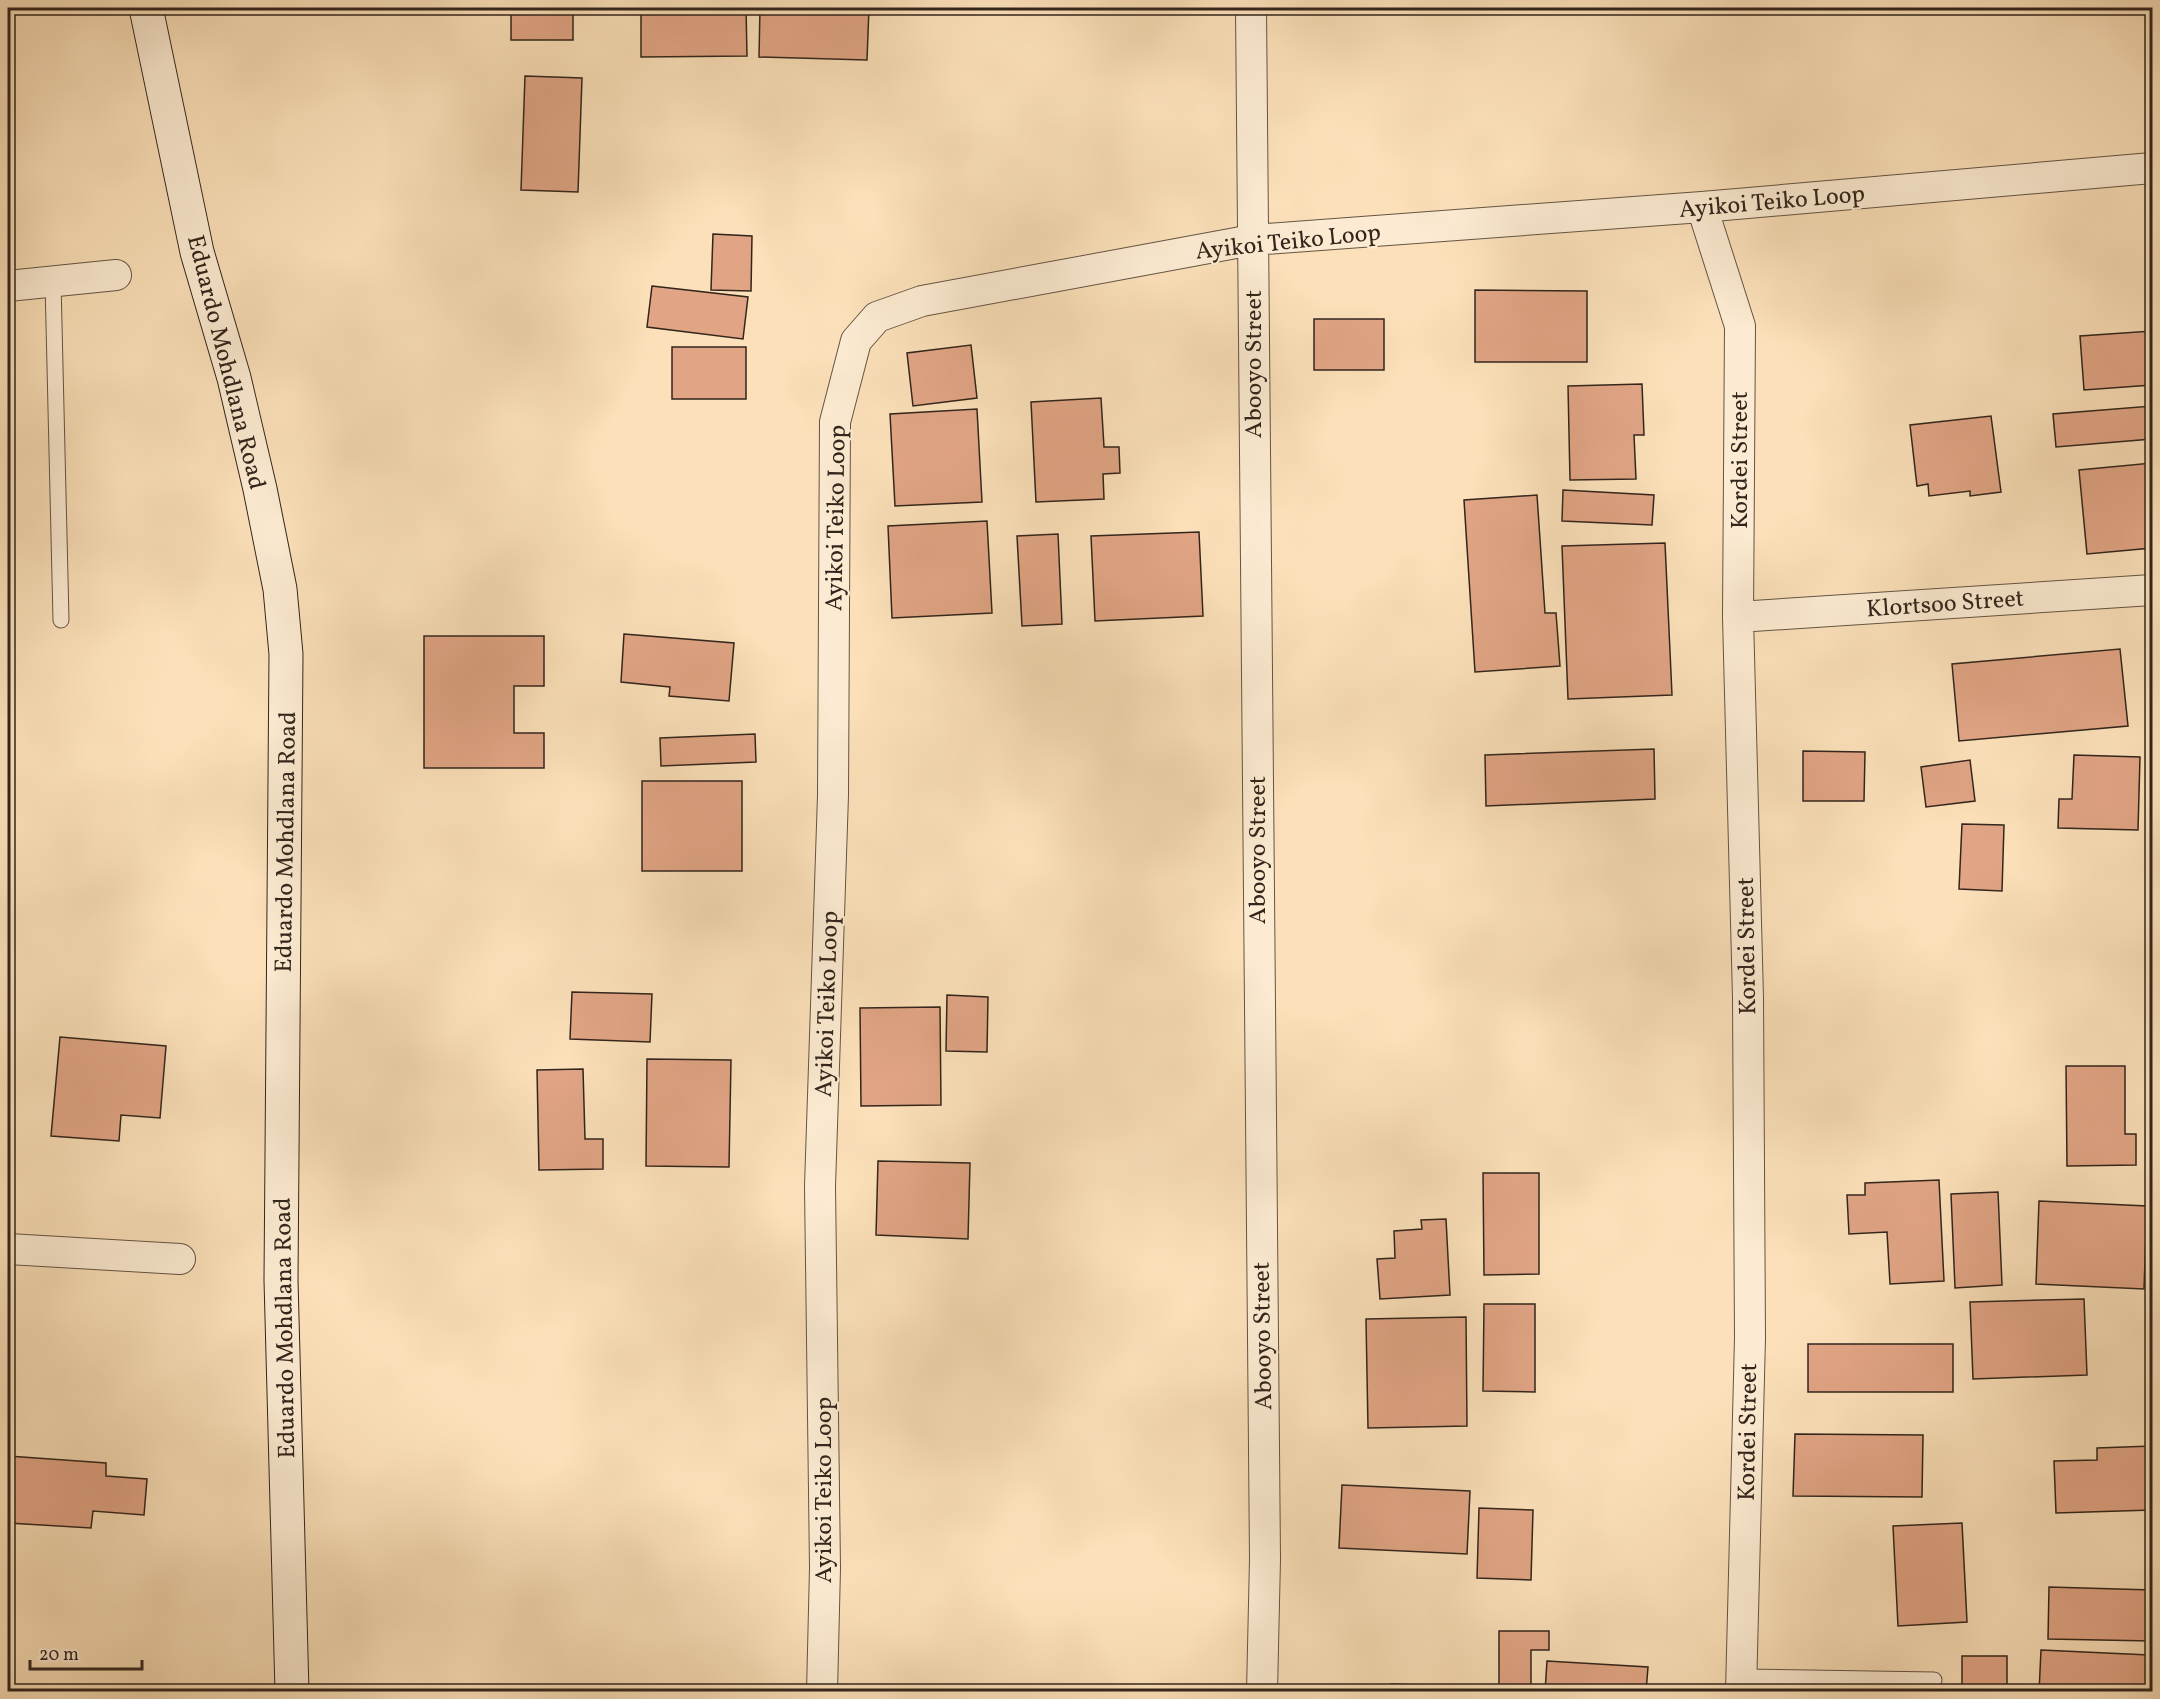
<svg xmlns="http://www.w3.org/2000/svg" width="2160" height="1699" viewBox="0 0 2160 1699" font-family="Vollkorn,serif">
  <rect width="100%" height="100%" fill="#fbe0b9"/>
  <filter id="stains"><feTurbulence type="fractalNoise" baseFrequency=".00333" numOctaves="4"/><feColorMatrix values="0 0 0 0 .2 0 0 0 0 .09 0 0 0 0 .02 0 0 0 .5 -.17"/></filter>
  <radialGradient id="worn" r=".72"><stop offset=".6" stop-color="#630" stop-opacity="0"/><stop offset="1" stop-color="#630" stop-opacity=".3"/></radialGradient>
  <!-- building -->
  <path fill="#e1a585" stroke="#32251c" stroke-width="1.5" d="M511,8H573V40H511Z
    M641,8H746L747,56L641,57Z
    M760,8H869L867,60L759,57Z
    M525,76L582,78L578,192L521,190Z
    M713,234L752,236L751,291L711,290Z
    M652,286L748,297L743,339L647,327Z
    M1475,290L1587,291V362H1475Z
    M1314,319H1384V370H1314Z
    M2152,331V385L2084,390L2080,336Z
    M971,345L977,398L913,406L907,353Z
    M672,347H746V399H672Z
    M1642,384L1644,435H1634L1636,479L1570,480L1568,386Z
    M1101,398L1104,447H1119L1120,473L1103,474L1104,499L1036,502L1031,402Z
    M2152,406V439L2056,447L2053,414Z
    M977,409L982,502L895,506L890,414Z
    M1991,416L2001,492L1970,496V491L1929,496L1928,484L1917,486L1910,425Z
    M2152,463V548L2087,554L2079,470Z
    M1563,490L1654,495L1652,525L1562,521Z
    M1537,495L1545,613H1556L1560,666L1475,672L1464,500Z
    M987,521L992,613L892,618L888,526Z
    M1199,532L1203,616L1095,621L1091,536Z
    M1058,534L1062,624L1022,626L1017,536Z
    M1665,543L1672,695L1568,699L1562,546Z
    M624,634L734,643L729,701L669,696L670,687L621,682Z
    M424,636H544V686H514V733H544V768H424Z
    M2120,649L2128,726L1959,741L1952,664Z
    M755,734L756,762L661,766L660,738Z
    M1654,749L1655,799L1486,806L1485,755Z
    M1803,751L1865,752L1864,801H1803Z
    M2074,755L2140,757L2138,830L2058,828L2059,799H2072Z
    M1970,760L1975,801L1926,807L1921,767Z
    M642,781H742V871H642Z
    M1962,824L2004,825L2002,891L1959,889Z
    M572,992L652,994L650,1042L570,1039Z
    M947,995L988,997L987,1052L946,1051Z
    M940,1007L941,1105L861,1106L860,1008Z
    M60,1037L166,1046L160,1118L121,1115L119,1141L51,1136Z
    M647,1059L731,1060L729,1167L646,1166Z
    M2066,1066H2125V1134H2136V1165L2067,1166Z
    M583,1069L585,1139H603V1169L539,1170L537,1070Z
    M878,1161L970,1163L968,1239L876,1235Z
    M1483,1173H1539V1274L1484,1275Z
    M1939,1180L1944,1281L1890,1284L1887,1232L1849,1234L1847,1195H1865V1183Z
    M1998,1192L2002,1285L1955,1288L1951,1194Z
    M2039,1201L2147,1206L2144,1289L2036,1284Z
    M1446,1219L1450,1295L1380,1299L1377,1259L1395,1258L1394,1231L1422,1229L1421,1220Z
    M2084,1299L2087,1375L1973,1379L1970,1302Z
    M1484,1304H1535V1392L1483,1391Z
    M1466,1317L1467,1426L1368,1428L1366,1319Z
    M1808,1344H1953V1392H1808Z
    M1795,1434L1923,1435L1922,1497L1793,1496Z
    M2152,1446V1510L2056,1513L2054,1461L2097,1460V1448Z
    M8,1456L106,1463V1476L147,1479L144,1515L93,1511L91,1528L8,1523Z
    M1342,1485L1470,1491L1467,1554L1339,1548Z
    M1479,1508L1533,1510L1531,1580L1477,1578Z
    M1962,1523L1967,1622L1898,1626L1893,1526Z
    M2049,1587L2152,1590V1641L2048,1639Z
    M1499,1631H1549V1650H1531V1692H1499Z
    M2041,1650L2149,1655L2147,1692H2039Z
    M1962,1656H2007V1692H1962Z
    M1547,1661L1648,1667L1646,1692H1545Z
    M1391,1684L1458,1686V1692H1391Z"/>
  <g fill="none" stroke-linecap="round" stroke-linejoin="round">
    <defs>
      <path id="service" d="M53,282L61,620
        M1741,1677L1934,1680"/>
      <path id="minor" d="M1251,8L1265,1559L1262,1692
        M1702,207L1740,326L1738,617L1748,998L1750,1338L1741,1692
        M8,286L116,275
        M1738,617L2152,590
        M8,1249L180,1259
        M822,1692L825,1568L820,1186L833,795L835,422L856,341L877,317L922,301L1252,240L1702,207L2152,168"/>
      <path id="secondary" d="M146,8L197,252L234,378L260,489L280,589L286,654L281,1280L292,1692"/>
    </defs>
    <!-- service casing -->
    <use href="#service" stroke="#645443" stroke-width="17"/>
    <!-- minor casing -->
    <use href="#minor" stroke="#645443" stroke-width="32"/>
    <!-- secondary casing -->
    <use href="#secondary" stroke="#32251c" stroke-width="35"/>
    <!-- service -->
    <use href="#service" stroke="#fcebd2" stroke-width="15"/>
    <!-- minor -->
    <use href="#minor" stroke="#fcebd2" stroke-width="30"/>
    <!-- secondary -->
    <use href="#secondary" stroke="#fcebd2" stroke-width="33"/>
  </g>
  <g text-anchor="middle" stroke-width="4.5" stroke-linejoin="round" paint-order="stroke">
    <!-- street labels -->
    <g font-size="24" fill="#32251c" stroke="#fcebd2">
      <text transform="translate(1772 201) rotate(-5)" y="8">Ayikoi Teiko Loop</text>
      <text transform="translate(1288 241) rotate(-6)" y="8">Ayikoi Teiko Loop</text>
      <text transform="translate(227 362) rotate(76)" y="8">Eduardo Mohdlana Road</text>
      <text transform="translate(1253 364) rotate(-90)" y="8">Abooyo Street</text>
      <text transform="translate(1739 460) rotate(-90)" y="8">Kordei Street</text>
      <text transform="translate(835 518) rotate(-89)" y="8">Ayikoi Teiko Loop</text>
      <text transform="translate(1945 603) rotate(-4)" y="8">Klortsoo Street</text>
      <text transform="translate(285 842) rotate(-89)" y="8">Eduardo Mohdlana Road</text>
      <text transform="translate(1257 850) rotate(-90)" y="8">Abooyo Street</text>
      <text transform="translate(1746 946) rotate(-91)" y="8">Kordei Street</text>
      <text transform="translate(826 1004) rotate(-88)" y="8">Ayikoi Teiko Loop</text>
      <text transform="translate(284 1328) rotate(-91)" y="8">Eduardo Mohdlana Road</text>
      <text transform="translate(1262 1336) rotate(-91)" y="8">Abooyo Street</text>
      <text transform="translate(1747 1432) rotate(-89)" y="8">Kordei Street</text>
      <text transform="translate(823 1490) rotate(-90)" y="8">Ayikoi Teiko Loop</text>
    </g>
  </g>
  <!-- margin -->
  <rect width="2160" height="1699" fill="none" stroke="#fbe0b9" stroke-width="30"/>
  <rect x="9" y="9" width="2142" height="1681" fill="none" stroke="#32251c" stroke-width="3"/>
  <rect x="15" y="15" width="2130" height="1669" fill="none" stroke="#32251c" stroke-width="1.5"/>
  <!-- scale -->
  <path d="M30 1660v9h112v-9" fill="none" stroke="#32251c" stroke-width="3"/>
  <text x="39" y="1660" font-size="18" fill="#32251c" stroke="#fcebd2" stroke-width="4.5" paint-order="stroke">20 m</text>
  <rect width="100%" height="100%" filter="url(#stains)"/>
  <rect width="100%" height="100%" fill="url(#worn)"/>
</svg>
